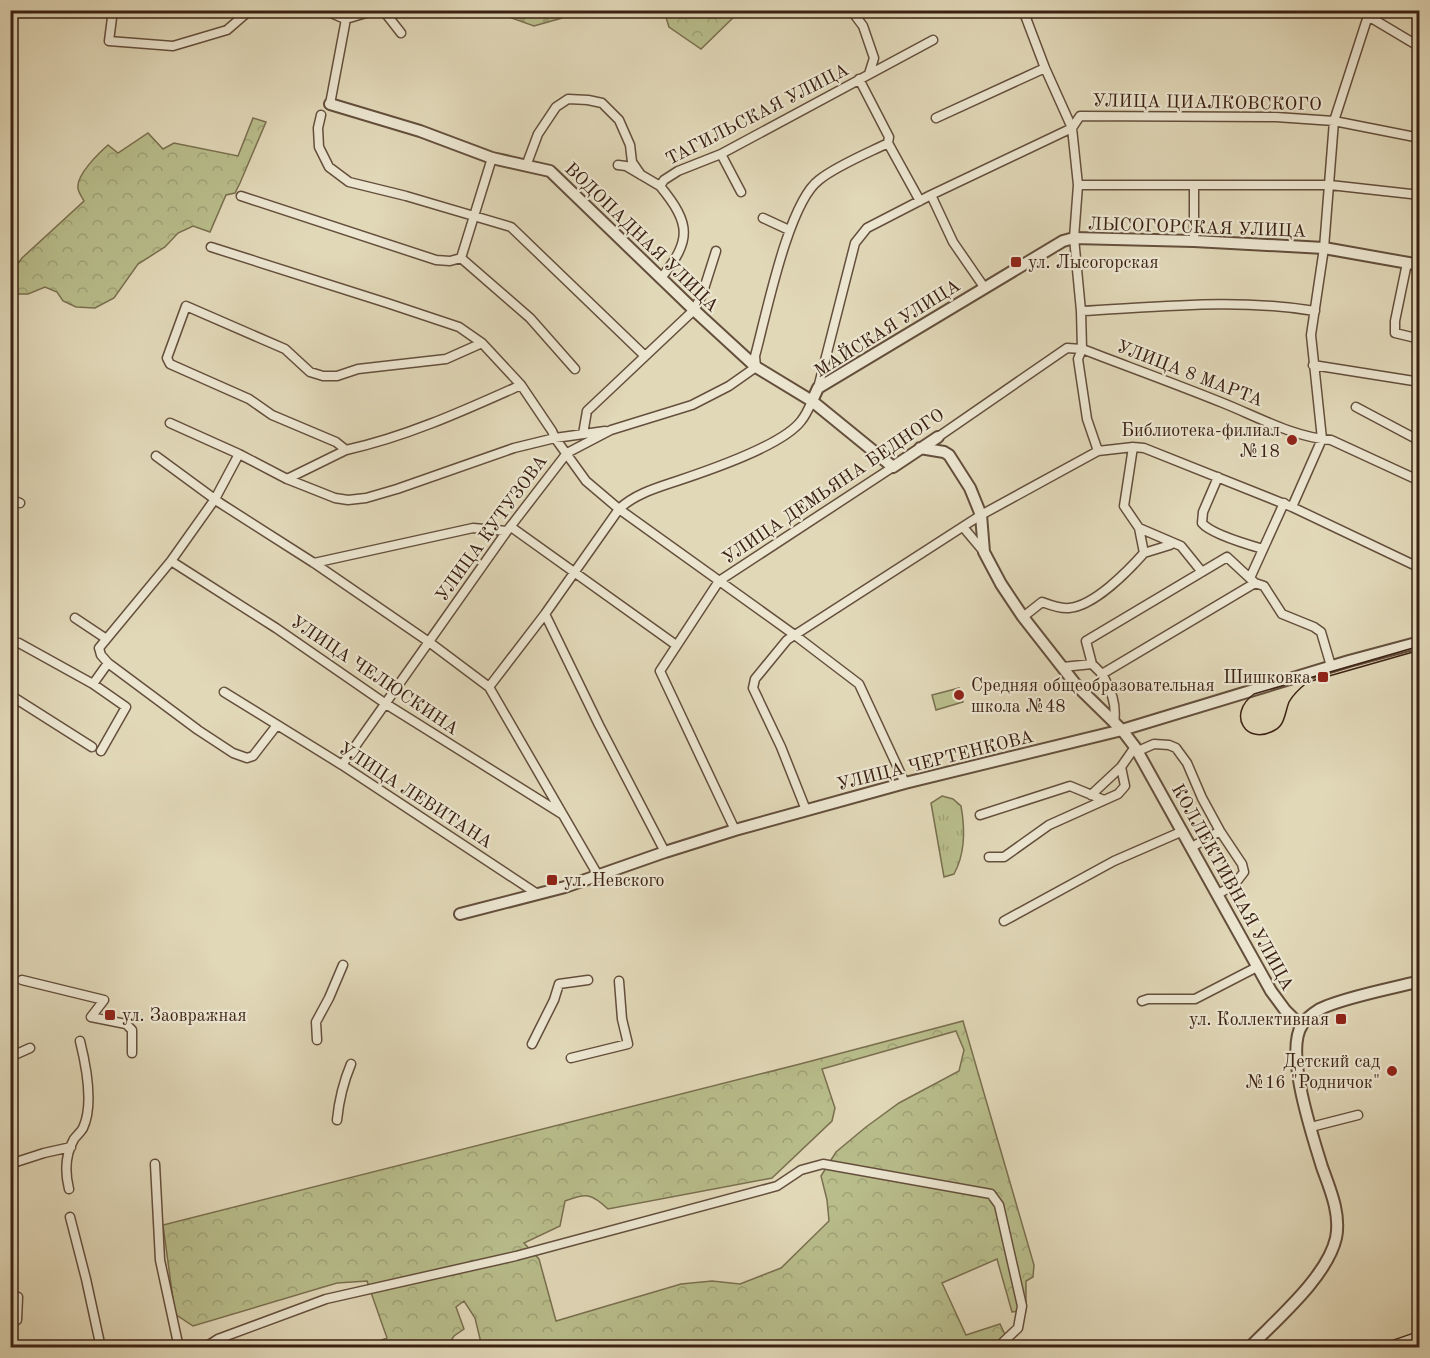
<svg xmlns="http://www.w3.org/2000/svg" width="1430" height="1358" viewBox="0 0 1430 1358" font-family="'Old Standard TT',serif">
  <defs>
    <pattern id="grass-tufts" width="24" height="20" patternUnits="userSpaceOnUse" patternTransform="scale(1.5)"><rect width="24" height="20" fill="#b8bd8b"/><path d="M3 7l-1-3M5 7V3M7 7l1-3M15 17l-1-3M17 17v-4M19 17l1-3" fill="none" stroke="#9fa277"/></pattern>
    <pattern id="forest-crowns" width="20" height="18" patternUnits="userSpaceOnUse" patternTransform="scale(1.5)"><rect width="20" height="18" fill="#b8bd8b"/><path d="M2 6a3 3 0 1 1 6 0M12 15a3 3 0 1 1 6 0" fill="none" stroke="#9fa277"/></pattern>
    <pattern id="cemetery-stones" width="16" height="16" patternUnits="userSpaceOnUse" patternTransform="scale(1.5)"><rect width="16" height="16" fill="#b8bd8b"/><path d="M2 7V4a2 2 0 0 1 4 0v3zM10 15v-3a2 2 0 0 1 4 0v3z" fill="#9fa277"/></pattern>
  </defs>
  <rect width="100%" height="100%" fill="#e1d8b8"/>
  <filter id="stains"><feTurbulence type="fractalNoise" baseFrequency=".00333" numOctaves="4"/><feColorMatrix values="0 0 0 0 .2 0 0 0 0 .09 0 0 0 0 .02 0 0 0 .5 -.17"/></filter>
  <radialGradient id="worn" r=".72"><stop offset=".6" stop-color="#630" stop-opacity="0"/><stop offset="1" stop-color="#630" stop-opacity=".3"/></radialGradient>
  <!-- grass -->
  <path fill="url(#grass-tufts)" stroke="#7a6f4f" stroke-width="1.5" d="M942,796L953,799L961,806C965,828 965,854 954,874L944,877L931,803Z"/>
  <!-- forest -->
  <path fill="url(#forest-crowns)" stroke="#7a6f4f" stroke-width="1.5" fill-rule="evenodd" d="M664,11V10L740,11L701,49L669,27Z
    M253,118L266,122L240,183L235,193L226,195L210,232L193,226L178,233L165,247L138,264L114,298L95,308L76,307L63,301L57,292L45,287L28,294H16L11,286L12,271L22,258L84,201C82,197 78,192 78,188C76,175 99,153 108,145L118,153L148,133L163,149L174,143L238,156Z
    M963,1021L1034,1265L1033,1277L1026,1281V1310L1012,1312L997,1259L942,1283L966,1335L1000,1324L1007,1339L994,1347H482L475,1318L464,1301L456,1307L464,1329L454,1336L447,1347L361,1348L387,1338L367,1281L337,1283L193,1326L175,1314L163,1225L800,1064ZM956,1031L964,1050L959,1071L899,1103L866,1127L836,1152L821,1176L827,1200L829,1221L781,1268L740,1284L712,1281L681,1284L556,1321L539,1259L524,1243L560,1226L565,1201C586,1193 591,1193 608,1209L772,1178L832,1121L835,1108L822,1069Z"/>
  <!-- cemetery -->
  <path fill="url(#cemetery-stones)" stroke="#7a6f4f" stroke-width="1.5" d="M492,11H569L562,18L534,26Z"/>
  <!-- pitch -->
  <path fill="#b8bd8b" stroke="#7a6f4f" stroke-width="1.5" d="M959,688L963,702L936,710L932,695Z"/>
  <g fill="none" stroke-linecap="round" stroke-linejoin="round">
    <defs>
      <path id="minor" d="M113,10L109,41L173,46L227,30L250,10
        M324,10L345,19
        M349,10L346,19L376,10
        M383,10L401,33
        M523,10H534
        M851,10L863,26L874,58L869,74
        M1023,10L1045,68L1072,128L1078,185L1074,238L1081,311L1082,349L1078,359L1087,419L1098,451
        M1368,16L1420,47
        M330,104L346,19L340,10
        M321,115L318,128L319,147L329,167L349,182L406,196L511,227L645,356
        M936,118L1045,68
        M888,143L920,201
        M721,154L741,192
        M618,165L626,166L660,186
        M526,166L538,134L556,107L568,99L588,100L602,103L619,120L630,145L632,162L641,175
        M1078,185H1330L1420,195
        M1194,185V241
        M931,195L953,242L984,287
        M241,196L436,260L450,261L461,258L492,158
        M763,218L789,230
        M211,247L387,303L459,327L482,343L521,385L552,431L555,438L586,481L619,509L796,636L859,684L905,783
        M461,258L530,318L575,369
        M1407,263L1395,321V333L1420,339
        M661,278C692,240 691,224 660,186L664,180L678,171L721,154L933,40
        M1081,311C1159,307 1237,298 1315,311
        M482,343L446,359L358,369L337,376H323L310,372L285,349L186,306L167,358L170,364L249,399L272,415L336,442L346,450C406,437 465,410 521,385
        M1313,365L1420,382
        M818,388L855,243L867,228L931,195L1072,128L1080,116L1276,117L1334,121L1420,138
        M1356,407L1420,441
        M170,423L239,454L287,479L335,498L348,500L366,498L397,489L514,448L555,438L605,431
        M583,434L587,411L694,310L702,295L716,251
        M938,437L1067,348L1082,349C1129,367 1176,384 1223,403C1258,417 1293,437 1331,440L1420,481
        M1133,447L1124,506L1139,528L1181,546L1202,572
        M239,454L215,499L171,561L99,648L101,655L108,663L198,730L233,753L247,758L253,756L277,725
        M156,456L220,503L314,563L429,642L489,687L599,877
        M1218,477L1203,512L1202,523C1211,534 1249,545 1263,549
        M287,479L346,450
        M10,499L20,503
        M1292,507L1322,439L1311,335L1324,248L1334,121L1368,16L1373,10
        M511,527L676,645
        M963,527L984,552
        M1144,553L1170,545L1173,543
        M171,561L276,628L386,704L562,814
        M314,563L473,528L507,531
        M1250,578L1284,503
        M1255,583L1264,586L1282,614L1314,627L1321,632L1331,666
        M545,614L599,725L665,852
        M1023,617L1042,602C1050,605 1060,609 1069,608C1094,606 1128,571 1144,553L1139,528
        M75,618L105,638
        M19,643L93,684L126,707L101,751
        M1063,667L1092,664L1102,674L1255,583L1227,557L1086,641L1092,664
        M1102,674C1111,690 1117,704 1114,723
        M93,684L108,663
        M489,687L545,614L619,509C635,494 656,488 677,481C707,471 782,446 801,421C806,415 809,408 812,401
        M224,692L342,765L536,893
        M10,695L92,747
        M1138,751L1154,744L1169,745L1176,748L1187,763L1202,798L1220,831L1242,864L1244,872L1234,885L1218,894
        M342,765L507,531L567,453L611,430L692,405L729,386L756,367L755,356C766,316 788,203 819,180C836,166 868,153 888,143L889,137L859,79
        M1091,795L1121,767
        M806,810L781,747L753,688L755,679L787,640L981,515L1098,451L1133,447L1144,448L1292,507L1414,565L1420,570
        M980,815L1070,786L1104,800
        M735,830L660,671L719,581L893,467
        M1192,847L1220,831
        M989,857H1004L1049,825L1118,794L1125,786L1121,767L1135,747
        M1004,921L1114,861L1183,831
        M22,980L104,1000L91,1017L126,1024L132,1030V1053
        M1142,1001L1148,999H1195L1257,967
        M317,1040L316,1022L329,998L343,965
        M532,1044L554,1000L559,984L588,980
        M10,1057L30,1048
        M571,1058L628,1044L622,1019L619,981
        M337,1120C339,1100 343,1083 351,1064
        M1311,1127L1358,1115
        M10,1164L44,1153L71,1147
        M155,1164L160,1260L179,1348
        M69,1189C65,1173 65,1155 74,1139C76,1136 81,1132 83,1128C94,1105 86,1065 80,1041
        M70,1217L86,1279L101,1348
        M10,1324L17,1320L18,1297
        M204,1348L218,1339L326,1299L516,1256L777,1186L801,1170L823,1164L991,1194L999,1205L1022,1306L1018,1328L997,1348"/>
      <path id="tertiary" d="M330,104L420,131L492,158L550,171L694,310L756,367L812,401L893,467L938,437
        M812,401L818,388L1063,241L1074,238L1194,241L1324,248L1420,265
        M920,448L944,452L949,455L970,488L981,515L984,552L1001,584L1023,617L1077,686L1122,730L1135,747L1271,991L1285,1010L1301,1026
        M460,914L565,887L665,852L735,830L905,783L1122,730L1349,661L1420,642
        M1249,1348C1277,1319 1327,1277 1336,1238C1341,1214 1330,1189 1322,1167C1313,1137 1284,1052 1302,1025C1307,1017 1318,1009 1327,1006C1355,995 1390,989 1420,981"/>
      <path id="secondary" d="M1391,1348L1420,1338"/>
    </defs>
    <!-- minor casing -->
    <use href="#minor" stroke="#644f3c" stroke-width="11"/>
    <!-- tertiary casing -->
    <use href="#tertiary" stroke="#644f3c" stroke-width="14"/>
    <!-- secondary casing -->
    <use href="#secondary" stroke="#3b2113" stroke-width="15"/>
    <!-- minor -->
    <use href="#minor" stroke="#ece6d1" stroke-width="8"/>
    <!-- tertiary -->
    <use href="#tertiary" stroke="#ece6d1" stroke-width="10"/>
    <!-- secondary -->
    <use href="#secondary" stroke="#ece6d1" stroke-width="12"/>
    <!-- tram -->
    <path stroke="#3b2113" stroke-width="1.5" d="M1420,646L1254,694C1226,714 1246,747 1275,730C1285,725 1285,712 1289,702C1294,693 1300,688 1308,682L1420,650"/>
  </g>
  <!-- markers -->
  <g fill="#8f2418" stroke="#ece6d1" stroke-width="2">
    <rect x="1010" y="256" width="12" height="12" rx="3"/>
    <circle cx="1292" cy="440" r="6"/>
    <rect x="1317" y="671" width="12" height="12" rx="3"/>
    <circle cx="959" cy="695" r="6"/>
    <rect x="546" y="874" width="12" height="12" rx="3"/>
    <rect x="104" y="1009" width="12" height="12" rx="3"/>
    <rect x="1335" y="1013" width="12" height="12" rx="3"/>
    <circle cx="1392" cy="1071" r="6"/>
  </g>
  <g text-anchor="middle" stroke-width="4.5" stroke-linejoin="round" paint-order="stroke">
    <!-- street labels -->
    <g font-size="18" fill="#3b2113" stroke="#ece6d1">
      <text transform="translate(1207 102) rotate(1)" y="6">УЛИЦА ЦИАЛКОВСКОГО</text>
      <text transform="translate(757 114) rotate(-27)" y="6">ТАГИЛЬСКАЯ УЛИЦА</text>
      <text transform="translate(1197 227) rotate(2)" y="6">ЛЫСОГОРСКАЯ УЛИЦА</text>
      <text transform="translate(642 237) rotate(44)" y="6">ВОДОПАДНАЯ УЛИЦА</text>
      <text transform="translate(887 328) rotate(-32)" y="6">МАЙСКАЯ УЛИЦА</text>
      <text transform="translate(1190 373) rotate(21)" y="6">УЛИЦА 8 МАРТА</text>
      <text transform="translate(833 486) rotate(-34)" y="6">УЛИЦА ДЕМЬЯНА БЕДНОГО</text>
      <text transform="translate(491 528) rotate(-54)" y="6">УЛИЦА КУТУЗОВА</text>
      <text transform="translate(375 675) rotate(34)" y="6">УЛИЦА ЧЕЛЮСКИНА</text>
      <text transform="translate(935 760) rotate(-14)" y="6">УЛИЦА ЧЕРТЕНКОВА</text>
      <text transform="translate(416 795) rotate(33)" y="6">УЛИЦА ЛЕВИТАНА</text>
      <text transform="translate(1233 887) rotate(61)" y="6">КОЛЛЕКТИВНАЯ УЛИЦА</text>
    </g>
    <!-- poi labels -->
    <g font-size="18" fill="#3b2113" stroke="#ece6d1" text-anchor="start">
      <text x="1028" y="268">ул. Лысогорская</text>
      <text x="1280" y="436" text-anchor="end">Библиотека-филиал<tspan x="1280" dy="21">№18</tspan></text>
      <text x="1311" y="683" text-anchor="end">Шишковка</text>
      <text x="971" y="691">Средняя общеобразовательная<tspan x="971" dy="21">школа №48</tspan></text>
      <text x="564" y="886">ул. Невского</text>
      <text x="122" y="1021">ул. Заовражная</text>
      <text x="1329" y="1025" text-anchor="end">ул. Коллективная</text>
      <text x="1380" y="1067" text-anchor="end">Детский сад<tspan x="1380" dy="21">№16 "Родничок"</tspan></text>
    </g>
  </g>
  <!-- margin -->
  <rect width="1430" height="1358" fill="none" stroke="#e1d8b8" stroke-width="36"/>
  <rect x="12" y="12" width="1406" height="1334" fill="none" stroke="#3b2113" stroke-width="3"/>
  <rect x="18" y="18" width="1394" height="1322" fill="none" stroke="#3b2113" stroke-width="1.5"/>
  <rect width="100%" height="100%" filter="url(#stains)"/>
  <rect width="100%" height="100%" fill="url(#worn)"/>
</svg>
